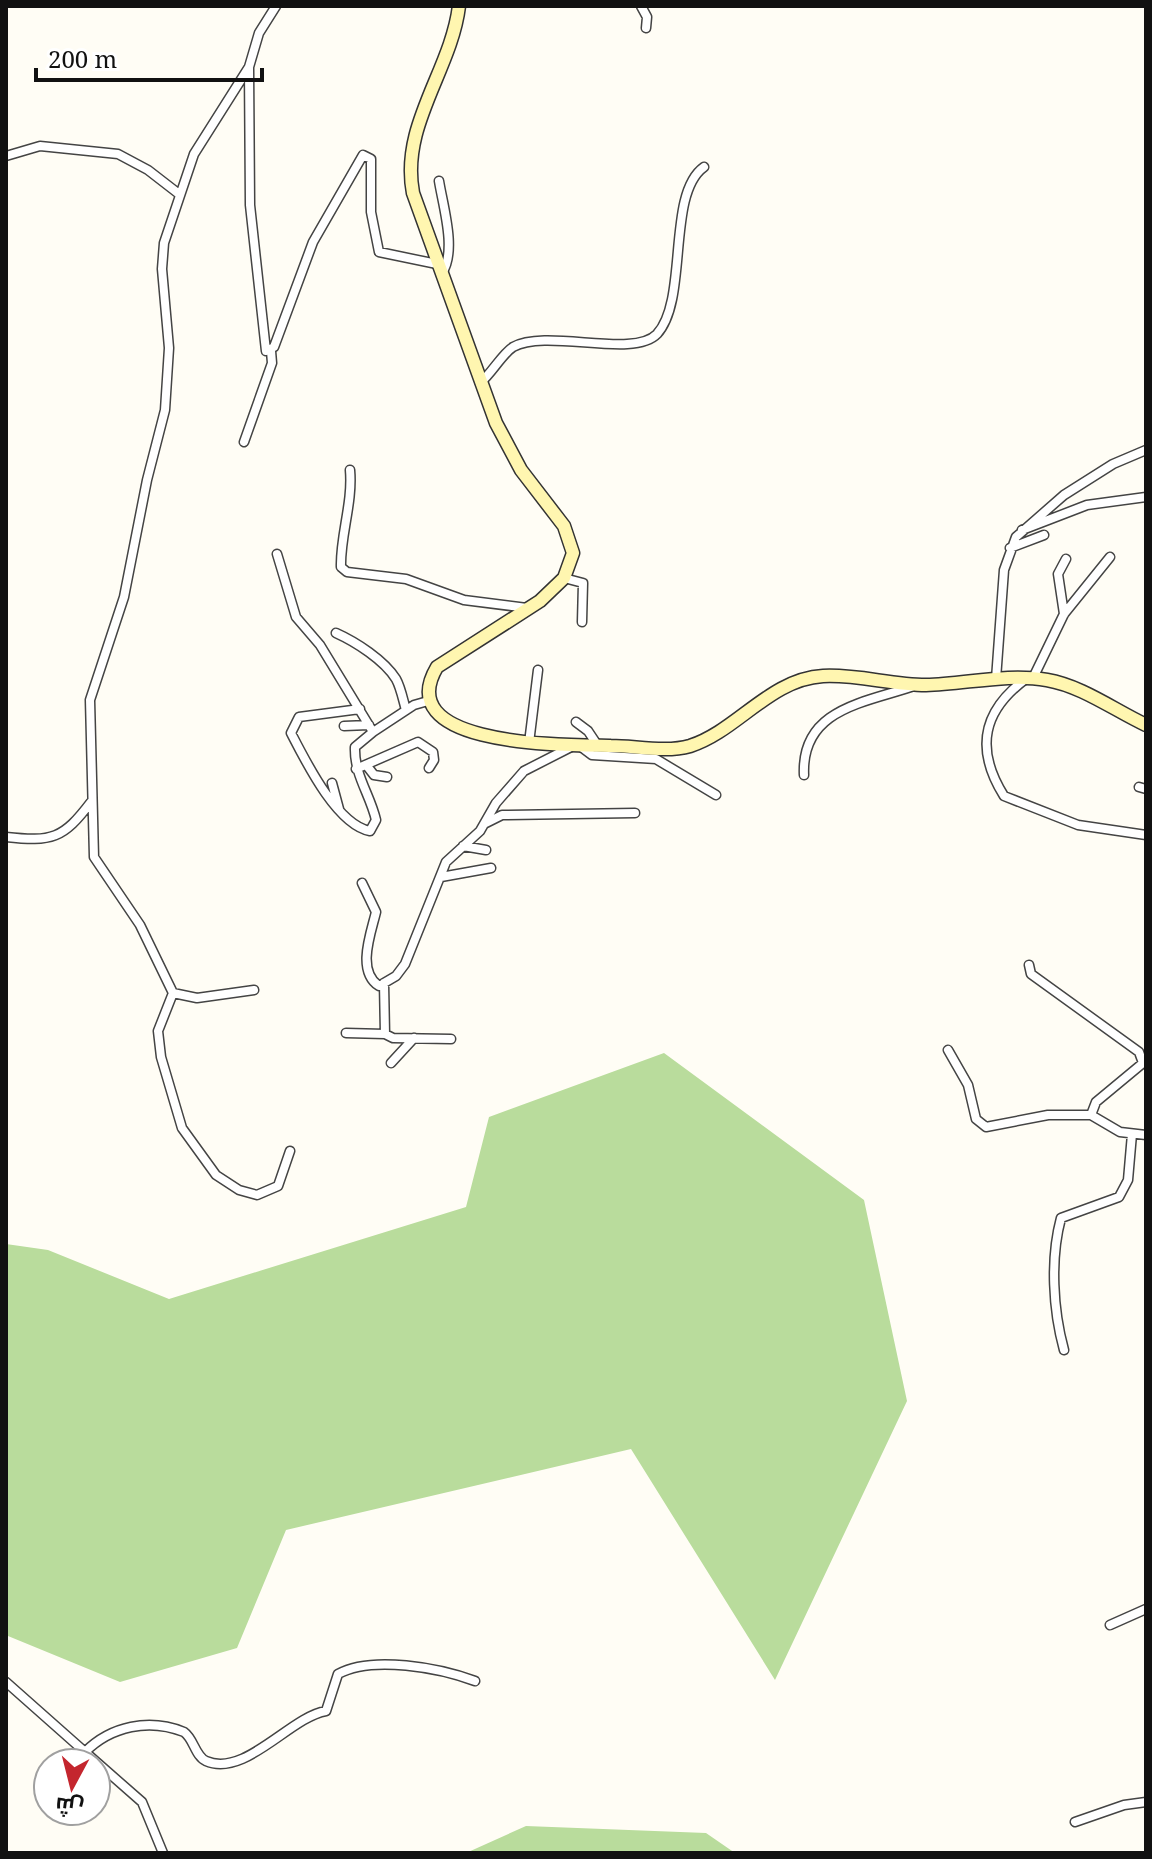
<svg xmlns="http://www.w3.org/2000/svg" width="1152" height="1859" viewBox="0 0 1152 1859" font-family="'Noto Serif',Cairo,serif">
  <rect width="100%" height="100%" fill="#fffdf5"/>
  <!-- forest -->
  <path fill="#b9dc9c" d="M664,1053L864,1200L907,1401L775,1680L631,1449L286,1530L237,1648L120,1682L8,1636L6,1244L48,1250L169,1299L466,1207L489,1117Z
    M526,1826L706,1833L735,1853H466Z"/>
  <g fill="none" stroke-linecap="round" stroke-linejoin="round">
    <defs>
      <path id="street" d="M276,6L259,33L249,67L194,154L164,243L162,269L169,348L165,410L147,480L124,597L90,700L94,857L140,925L173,993L158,1031L161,1057L182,1128L216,1175L239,1190L257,1195L278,1186L290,1151
        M641,6L647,17L646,28
        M249,68L250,205L266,351L274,347L313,242L363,155L371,159V212L379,252L437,264
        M6,156L40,146L118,154L148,170L179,194
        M439,181C443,206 457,251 442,273
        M480,383C492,373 502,354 513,347C547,328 633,359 657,334C689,299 666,194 704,167
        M244,442L272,363L271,351
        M350,470C353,503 340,536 341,567L347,572L406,579L464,600L527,608
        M1022,530L1087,505L1146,497
        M1010,548L1044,535
        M277,554L296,617L320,645L373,732L414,705L428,701
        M564,578L583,583L582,622
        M1064,614L1058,574L1066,559
        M336,633C356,642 384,660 396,679C401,688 403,700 406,710
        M1027,678C983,710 974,748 1004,796L1078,825L1146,835
        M1033,678L1064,614L1110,557
        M996,679L1004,570L1016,537L1064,495L1113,464L1146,450
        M360,709L299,717L291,733C306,762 337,825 370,831L376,820C370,794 354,775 355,747L373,732
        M576,722L588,731L598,746
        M344,726L369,725
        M529,743L538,670
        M580,746L592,755L656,759L716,795
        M367,766L374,775L387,777
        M356,769L418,742L433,752L434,760L429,768
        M804,775C801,710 862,703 911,687
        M332,783L339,809
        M1139,787L1146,789
        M486,823L502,815L635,813
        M6,837C52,842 63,839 91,802
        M463,846L486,850
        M441,877L491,868
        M362,883L376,912C371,933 356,971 379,986L396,976L405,964L446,862L480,831L496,803L524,771L571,747
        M1029,965L1031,974L1139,1052L1143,1063L1096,1102L1091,1115
        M384,983L385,1034L393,1038L451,1039
        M173,993L197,998L254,990
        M346,1033L385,1034
        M948,1050L968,1085L976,1119L986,1127L1048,1115H1091L1120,1132L1146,1135
        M391,1063L414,1038
        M1064,1350C1053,1310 1050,1259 1061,1218L1119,1197L1128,1180L1132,1134
        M1110,1625L1146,1609
        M6,1682L85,1752C111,1726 149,1718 184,1732C194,1739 195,1756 206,1761C245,1778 290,1717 326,1711L338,1674C372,1655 440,1668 475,1681
        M85,1752L142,1802L163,1853
        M1075,1822L1124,1805L1146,1802"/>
      <path id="secondary" d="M459,6C451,71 400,125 413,193L496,423L521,470L564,526L573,553L564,578L540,601L437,667C389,748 569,745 611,746C635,746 666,753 690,746C737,731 770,679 823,676C857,674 891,685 926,685C966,684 1007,673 1047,680C1082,686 1114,710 1146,725"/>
    </defs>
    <!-- street casing -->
    <use href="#street" stroke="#444" stroke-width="11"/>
    <!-- secondary casing -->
    <use href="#secondary" stroke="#333" stroke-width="15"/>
    <!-- street -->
    <use href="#street" stroke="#fff" stroke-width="8"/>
    <!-- secondary -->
    <use href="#secondary" stroke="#fff6b0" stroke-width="12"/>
  </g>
  <!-- border -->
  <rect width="1152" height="1859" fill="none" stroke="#111111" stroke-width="16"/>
  <!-- north arrow -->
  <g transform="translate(72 1787) rotate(187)"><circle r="38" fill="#ffffff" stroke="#a0a0a0" stroke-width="2"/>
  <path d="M0-6L14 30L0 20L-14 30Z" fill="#c4262e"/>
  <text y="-12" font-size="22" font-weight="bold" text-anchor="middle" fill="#111111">ش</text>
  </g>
  <!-- scale -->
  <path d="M36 68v12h226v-12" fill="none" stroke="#111111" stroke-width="4"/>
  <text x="48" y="68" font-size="24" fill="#111111" stroke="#ffffff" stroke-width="6" paint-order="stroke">200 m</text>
</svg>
